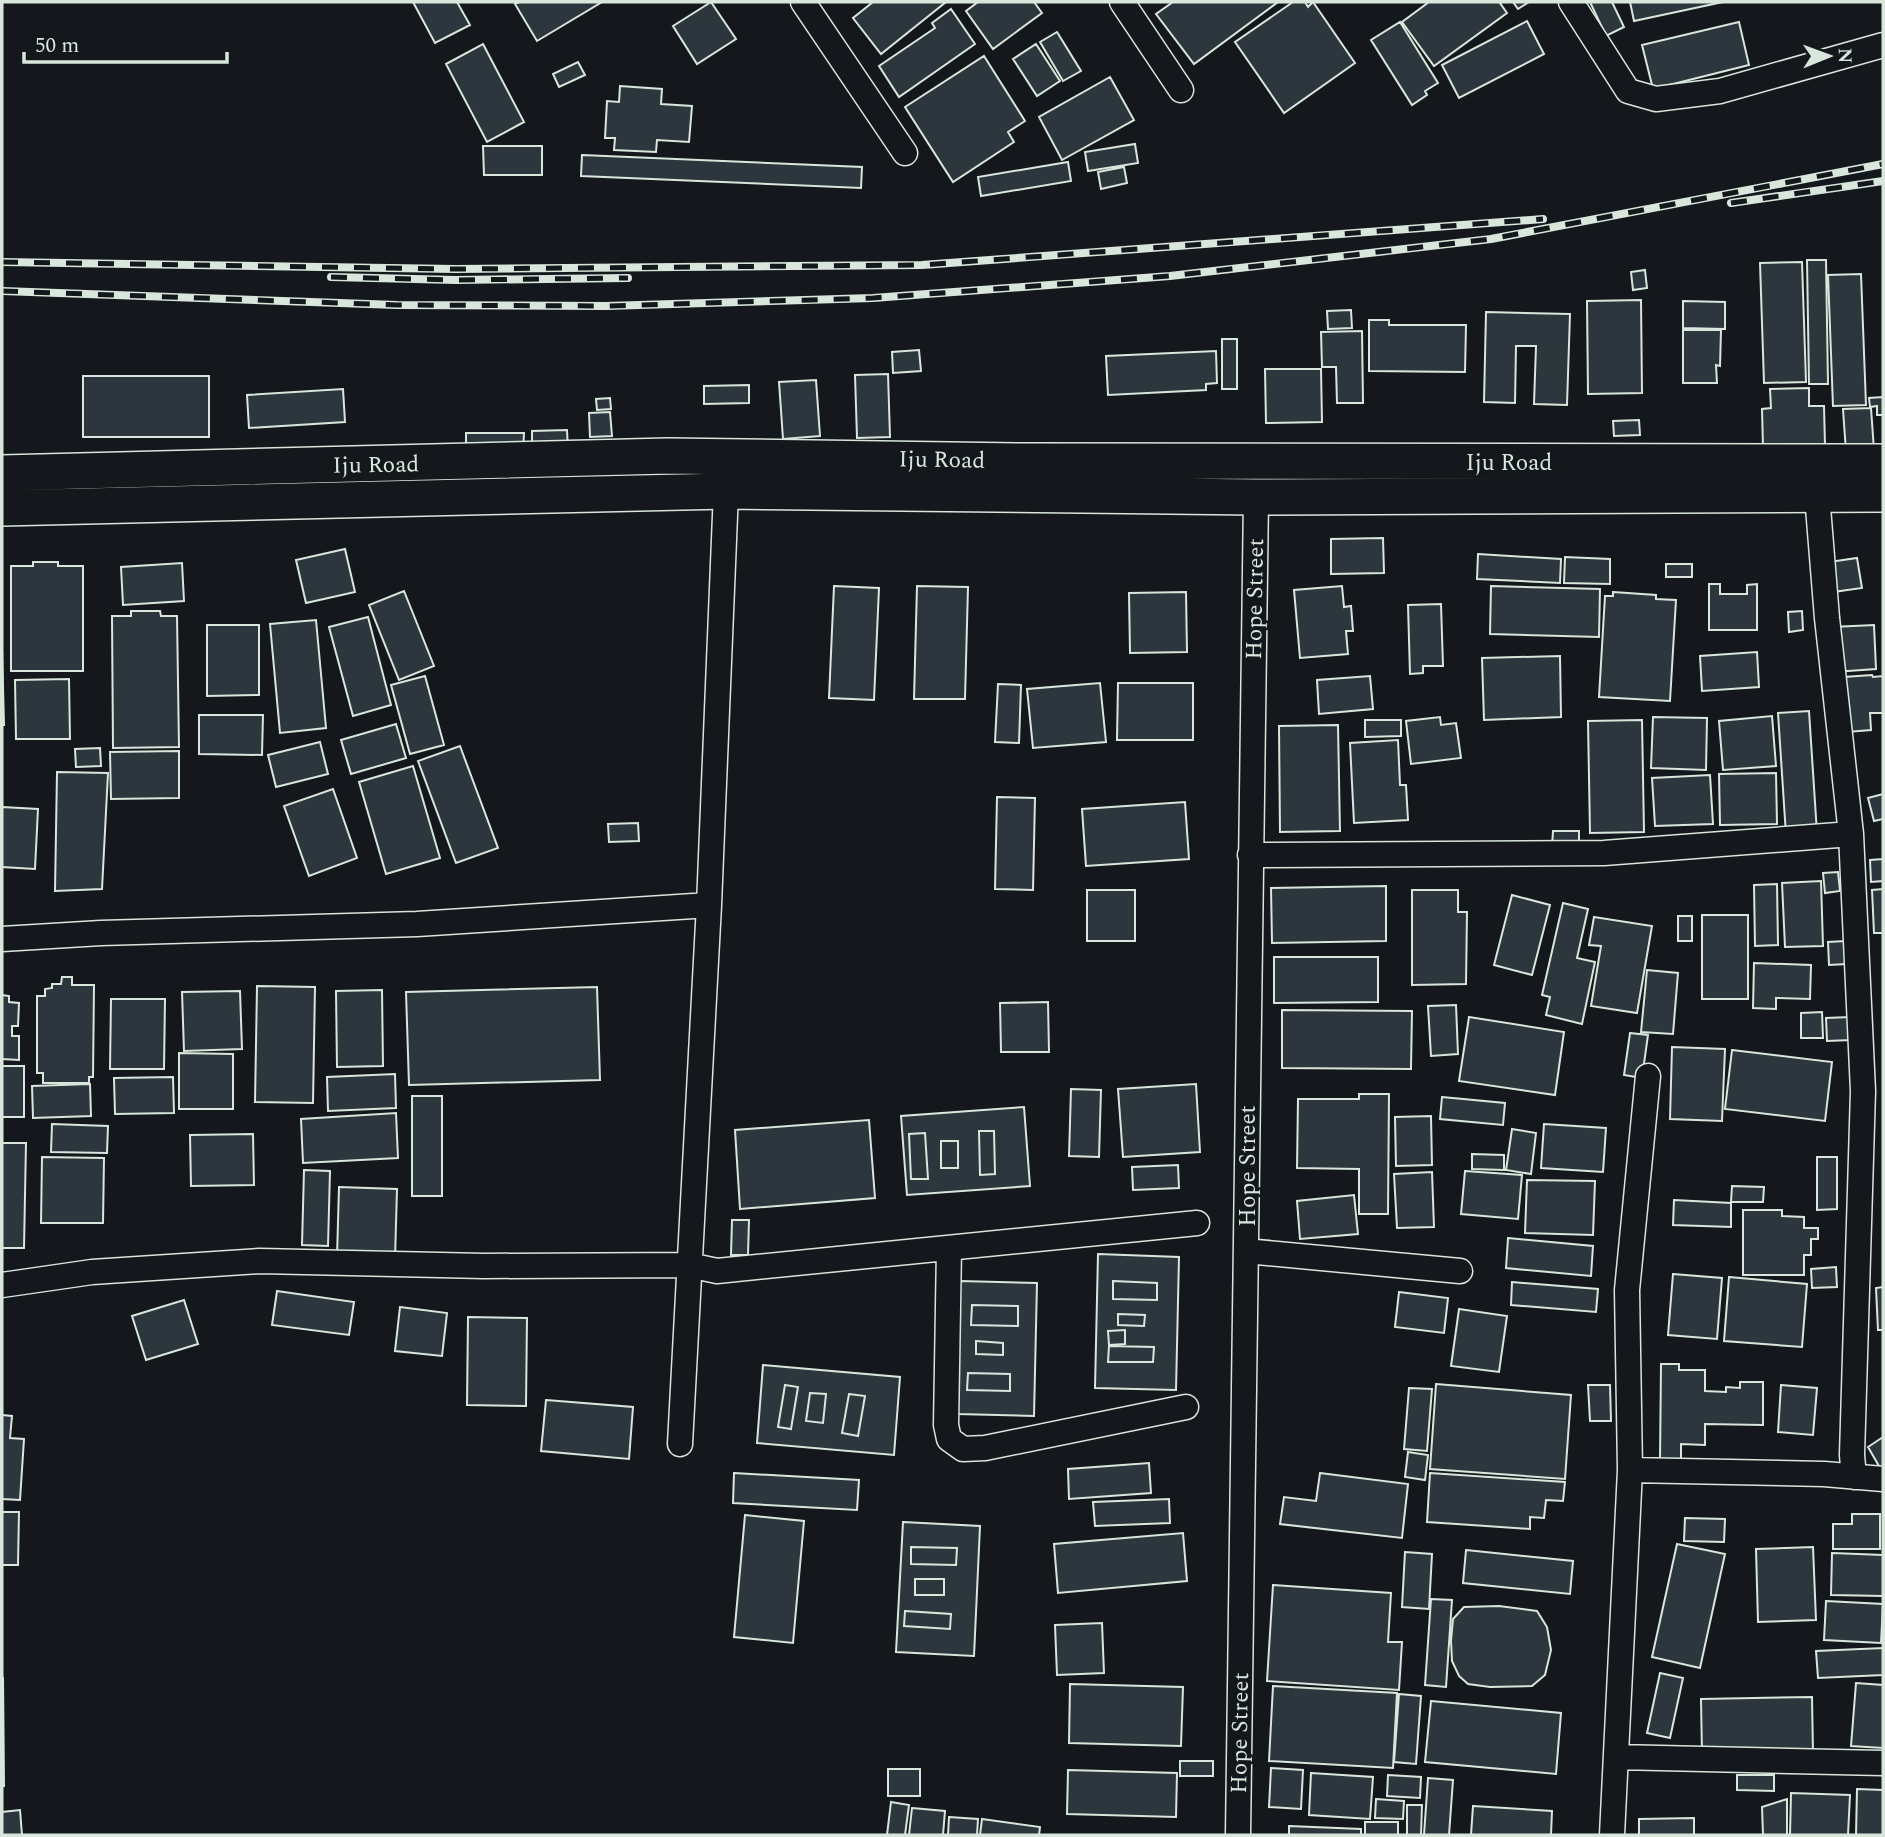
<svg xmlns="http://www.w3.org/2000/svg" width="1885" height="1837" viewBox="0 0 1885 1837" font-family="Spectral,serif">
  <rect width="100%" height="100%" fill="#14181c"/>
  <!-- building -->
  <path fill="#2c363c" stroke="#d8e6dc" stroke-width="2" fill-rule="evenodd" d="M413,2H457L470,25L435,43Z
    M519,2H602L537,41L515,4Z
    M711,2L736,39L697,64L673,26Z
    M873,2H946L881,54L853,18Z
    M978,2H1034L1042,13L993,49L966,11Z
    M1173,2H1278L1194,64L1156,14Z
    M1293,2H1305L1308,7L1313,2L1355,63L1284,113L1235,42Z
    M1429,2H1501L1500,3L1507,13L1434,66L1402,22Z
    M1513,2H1529L1518,9Z
    M1590,2H1612L1624,27L1606,36Z
    M1630,2H1723L1634,21Z
    M951,9L975,44L899,97L879,66L935,28L932,23Z
    M1527,21L1544,54L1459,98L1442,65Z
    M1400,22L1438,83L1425,91L1427,95L1412,105L1371,40Z
    M1739,22L1749,65L1653,89L1642,45Z
    M1057,32L1081,71L1063,81L1040,42Z
    M483,44L524,122L487,142L446,64Z
    M1036,44L1060,81L1037,96L1013,59Z
    M984,56L1025,121L1008,132L1014,142L953,182L905,107Z
    M578,62L585,75L559,87L553,74Z
    M1110,77L1134,120L1062,160L1039,117Z
    M620,86L662,89L661,104L692,106L689,142L657,140L656,152L614,150L615,138H605L607,101L619,102Z
    M1135,144L1138,163L1088,171L1085,152Z
    M483,146H542V175H484Z
    M582,155L862,167L861,188L581,176Z
    M1068,162L1071,181L981,196L978,177Z
    M1124,167L1127,183L1101,189L1098,172Z
    M1807,260H1826L1828,384H1809Z
    M1802,262L1806,382L1764,383L1760,263Z
    M1645,270L1647,288L1633,290L1631,272Z
    M1861,274L1866,405L1833,406L1828,275Z
    M1641,300L1642,393L1588,394L1587,301Z
    M1683,301L1725,302V329L1683,328Z
    M1351,310L1352,328L1328,329L1327,311Z
    M1486,312L1570,314L1567,405L1534,404L1536,346H1516L1515,403L1484,402Z
    M1369,320H1389V325H1466L1465,372L1369,371Z
    M1683,330H1721L1720,366L1716,365L1717,383H1683Z
    M1362,331L1363,403H1337L1336,367H1322L1321,332Z
    M1222,339H1237V389H1222Z
    M919,350L921,371L893,373L892,352Z
    M1216,351L1217,383L1206,384V390L1108,395L1106,356Z
    M1265,369H1321L1322,422L1266,423Z
    M888,374L890,437L857,438L855,375Z
    M83,376H209V437H83Z
    M816,380L820,436L783,439L779,382Z
    M749,385V403L704,404V386Z
    M1809,388V406H1824L1825,446L1763,448L1762,409L1771,408L1770,389Z
    M343,389L345,422L249,428L247,395Z
    M1883,397V415H1877V406L1870,407L1869,398Z
    M610,398L611,409L597,410L596,399Z
    M1871,408L1874,450L1846,452L1843,409Z
    M610,412L612,436L590,437L589,413Z
    M1639,420L1640,435L1614,436L1613,421Z
    M567,430L568,450L532,451V431Z
    M466,433H524L523,453L466,452Z
    M1383,538L1384,573L1331,574V539Z
    M345,549L355,592L306,603L296,560Z
    M1478,554L1561,559L1560,583L1477,579Z
    M1565,557L1610,559V584L1564,583Z
    M1857,558L1862,588L1833,592L1829,562Z
    M33,562H58V566H83V671H11V566H33Z
    M182,563L184,601L123,605L121,567Z
    M1666,564H1692V577H1666Z
    M1709,584H1720V594H1747V585L1757,584V630H1709Z
    M834,586L879,588L874,700L829,698Z
    M917,586L968,587L965,699H914Z
    M1342,586L1344,607L1351,606L1353,631H1346L1348,654L1300,658L1294,590Z
    M1491,586L1600,589L1599,637L1490,634Z
    M404,591L434,666L399,680L369,605Z
    M1186,592L1187,652L1130,653L1129,593Z
    M1613,592L1656,595V599L1676,600L1670,701L1599,697L1605,596H1613Z
    M1441,604L1443,666H1423V673L1410,674L1408,605Z
    M131,611H160L161,616H177L179,747L113,748L112,616H131Z
    M1802,611L1803,630L1789,632L1788,612Z
    M368,617L391,705L353,716L329,627Z
    M316,620L326,728L280,733L270,624Z
    M207,625H259V695L207,696Z
    M1874,625L1876,669L1834,672L1832,627Z
    M2,649L4,725H2Z
    M1757,652L1759,687L1702,691L1700,656Z
    M1560,656L1561,717L1484,720L1482,658Z
    M1872,675L1873,677L1883,676V713H1870L1871,730L1847,732L1844,677Z
    M425,676L444,745L410,754L391,685Z
    M1370,676L1373,709L1319,714L1317,680Z
    M69,679L70,739H16L15,680Z
    M1100,683L1106,742L1033,748L1027,689Z
    M1118,683H1193V740H1117Z
    M998,684L1021,685L1019,743L995,742Z
    M1809,711L1817,833L1786,835L1778,713Z
    M199,715H263L262,755L199,754Z
    M1772,716L1776,766L1723,770L1719,721Z
    M1440,717L1441,725L1456,723L1461,758L1411,764L1406,721Z
    M1653,717L1707,718L1706,770L1651,768Z
    M1365,720H1401V736L1365,737Z
    M1642,720L1644,832L1590,833L1588,721Z
    M396,724L406,758L351,774L341,740Z
    M1338,725L1340,831L1280,832L1279,726Z
    M1398,740L1400,785H1406L1408,820L1354,823L1350,743Z
    M320,742L328,774L276,787L268,755Z
    M460,746L498,848L456,863L418,761Z
    M100,748L101,766L76,767L75,749Z
    M179,751V798L111,799L110,752Z
    M413,766L440,858L386,874L359,782Z
    M57,772L108,773L102,889L55,891Z
    M1776,773L1777,824L1720,825L1719,774Z
    M1710,775L1713,824L1655,826L1652,778Z
    M333,789L357,858L309,876L284,806Z
    M1883,794V819L1874,821L1868,798Z
    M997,797L1035,798L1033,890L995,889Z
    M1185,802L1189,859L1086,866L1082,809Z
    M2,807L38,809L35,869L2,867Z
    M638,823L639,841L609,842L608,824Z
    M1553,831H1579V847H1552Z
    M1883,859V881L1871,882L1870,860Z
    M1838,872L1840,891L1825,893L1823,873Z
    M1821,881L1823,946L1785,947L1782,883Z
    M1777,884L1778,945L1755,946L1754,885Z
    M1386,886V941L1272,943L1271,888Z
    M1883,889V933H1874L1872,890Z
    M1087,890H1135V941H1087Z
    M1412,890H1458V912H1467L1466,984L1412,985Z
    M1512,895L1550,905L1532,975L1494,965Z
    M1563,903L1588,909L1577,958L1595,962L1582,1024L1546,1015L1550,997L1542,995Z
    M1702,915H1748V999H1702Z
    M1678,916H1692V941H1678Z
    M1594,917L1652,926L1637,1013L1591,1006L1601,946L1589,945Z
    M1845,941L1847,964L1829,965L1828,942Z
    M1274,957H1378V1002L1274,1003Z
    M1754,963L1811,965L1810,999L1776,998V1009L1753,1008Z
    M1647,970L1678,973L1673,1034L1641,1032Z
    M62,977H72V985H94L93,1077H89V1083H43V1073H37V996H45V989L52,988V984H61Z
    M257,986L315,987L313,1103L255,1102Z
    M597,987L600,1080L409,1085L406,992Z
    M382,990L383,1066L337,1067L336,991Z
    M240,991L242,1049L184,1051L182,992Z
    M2,995L9,996V1002L19,1003L18,1026H12V1036H19V1060L2,1059Z
    M111,999H165L164,1069H110Z
    M1048,1002L1049,1052H1001L1000,1003Z
    M1456,1005L1458,1054L1431,1056L1428,1006Z
    M1282,1010L1412,1011L1411,1069L1282,1068Z
    M1822,1012L1823,1038H1801V1013Z
    M1469,1017L1564,1032L1555,1095L1459,1081Z
    M1850,1017L1851,1040L1827,1041L1826,1018Z
    M1630,1033L1648,1035L1642,1078L1624,1075Z
    M1672,1047L1725,1049L1722,1121L1670,1119Z
    M1732,1050L1832,1062L1825,1121L1725,1109Z
    M179,1053L233,1054V1109H179Z
    M2,1066H24V1117H2Z
    M395,1074L396,1108L328,1111L327,1077Z
    M173,1077L174,1113L115,1114L114,1078Z
    M90,1084L91,1116L33,1118L32,1086Z
    M1196,1084L1200,1152L1123,1157L1118,1089Z
    M1071,1089L1101,1090L1099,1157L1069,1156Z
    M1359,1094H1389L1388,1214H1359V1169L1297,1168L1298,1099H1359Z
    M412,1096H442V1196H412Z
    M1442,1097L1505,1103L1503,1125L1440,1119Z
    M1024,1107L1030,1186L907,1195L901,1116ZM979,1131H994L995,1174L980,1175ZM925,1133L928,1179H911L909,1134ZM941,1141H958V1168H941Z
    M396,1113L398,1158L303,1163L301,1119Z
    M1431,1116L1432,1165L1396,1166L1395,1117Z
    M869,1120L875,1198L740,1209L735,1130Z
    M52,1124L108,1126L107,1153L51,1152Z
    M1544,1124L1606,1128L1603,1172L1541,1168Z
    M1512,1129L1536,1133L1531,1174L1506,1170Z
    M979,1131H994L995,1174L980,1175Z
    M925,1133L928,1179H911L909,1134Z
    M253,1134L254,1185L191,1186L190,1135Z
    M941,1141H958V1168H941Z
    M2,1143H26L24,1248H2Z
    M1472,1154L1504,1155V1170L1472,1169Z
    M42,1157L104,1158L103,1223H41Z
    M1817,1157H1837V1209L1817,1210Z
    M1178,1165L1179,1188L1133,1190L1132,1167Z
    M304,1170L330,1171L328,1246L302,1245Z
    M1465,1171L1522,1175L1518,1219L1461,1214Z
    M1432,1172L1434,1227L1397,1228L1394,1174Z
    M1527,1180L1595,1181L1593,1235L1525,1233Z
    M1732,1186L1764,1187L1763,1202H1731Z
    M339,1187L397,1189L395,1259L337,1257Z
    M1354,1195L1358,1234L1300,1239L1297,1201Z
    M1674,1200L1731,1203V1227L1673,1225Z
    M1743,1210H1782V1216L1804,1217V1228H1818V1239H1811V1255H1804V1275H1743Z
    M732,1220H749L748,1255H731Z
    M1508,1238L1593,1246L1591,1276L1506,1268Z
    M1098,1254L1179,1257L1176,1390L1095,1388ZM1113,1281L1157,1283V1300L1113,1299ZM1118,1314L1145,1315L1144,1326L1118,1325ZM1125,1330V1344L1109,1345L1108,1331ZM1109,1346L1154,1347L1153,1362H1108Z
    M1836,1267L1837,1287L1812,1288L1811,1269Z
    M1673,1274L1722,1278L1717,1339L1668,1335Z
    M1729,1277L1807,1284L1802,1347L1724,1341Z
    M960,1281L1037,1283L1034,1416L957,1414ZM972,1305L1018,1306V1326L971,1325ZM976,1341L1003,1343V1355L976,1354ZM968,1373L1010,1374V1391L967,1390Z
    M1113,1281L1157,1283V1300L1113,1299Z
    M1512,1282L1598,1289L1596,1312L1511,1305Z
    M1883,1287V1330H1878L1876,1288Z
    M277,1291L354,1302L349,1335L272,1325Z
    M1399,1292L1448,1298L1444,1333L1395,1327Z
    M184,1300L198,1344L146,1360L132,1316Z
    M972,1305L1018,1306V1326L971,1325Z
    M400,1307L447,1313L442,1356L395,1351Z
    M1459,1309L1507,1316L1499,1372L1451,1366Z
    M1118,1314L1145,1315L1144,1326L1118,1325Z
    M468,1317L527,1318L526,1406L467,1405Z
    M1125,1330V1344L1109,1345L1108,1331Z
    M976,1341L1003,1343V1355L976,1354Z
    M1109,1346L1154,1347L1153,1362H1108Z
    M1661,1364H1679V1370H1705V1391L1726,1392V1387L1740,1388V1382H1763V1425L1705,1424V1445L1681,1444V1461H1660Z
    M763,1365L900,1377L894,1455L757,1443ZM785,1385L798,1387L791,1429L778,1427ZM810,1393L826,1394L823,1423L806,1421ZM849,1394L865,1396L858,1436L842,1433Z
    M968,1373L1010,1374V1391L967,1390Z
    M1436,1384L1571,1395L1565,1479L1430,1469Z
    M785,1385L798,1387L791,1429L778,1427Z
    M1588,1385H1610L1611,1421H1590Z
    M1781,1385L1817,1388L1813,1435L1778,1432Z
    M1409,1388L1432,1389L1427,1451L1404,1449Z
    M810,1393L826,1394L823,1423L806,1421Z
    M849,1394L865,1396L858,1436L842,1433Z
    M546,1400L633,1407L629,1459L541,1451Z
    M2,1415L12,1416L10,1438L24,1439L20,1500L2,1499Z
    M1883,1437V1473L1868,1447Z
    M1408,1452L1428,1455L1425,1480L1405,1477Z
    M1149,1463L1151,1493L1069,1499L1068,1469Z
    M734,1473L859,1480L857,1510L733,1503Z
    M1320,1473L1408,1484L1402,1538L1280,1524L1284,1497L1316,1501Z
    M1430,1473L1565,1482L1563,1501L1546,1500L1544,1518L1530,1517V1529L1427,1522Z
    M1169,1499L1170,1523L1095,1526L1093,1502Z
    M2,1512H19L18,1565H2Z
    M1852,1514H1880V1549H1833V1524H1852Z
    M745,1515L804,1521L793,1643L734,1637Z
    M1685,1518L1725,1519L1724,1542L1684,1541Z
    M903,1522L980,1526L974,1656L896,1652ZM911,1547L957,1548L956,1565L911,1564ZM915,1579H944V1595H915ZM905,1611L951,1614L950,1629L904,1626Z
    M1183,1533L1187,1581L1058,1593L1054,1544Z
    M1677,1544L1725,1554L1700,1668L1652,1657Z
    M911,1547L957,1548L956,1565L911,1564Z
    M1813,1547L1816,1620L1758,1622L1756,1549Z
    M1466,1550L1573,1561L1570,1594L1463,1583Z
    M1405,1552L1432,1554L1429,1609L1402,1607Z
    M1832,1553L1883,1555V1596L1831,1595Z
    M915,1579H944V1595H915Z
    M1273,1585L1391,1593L1388,1642H1402L1399,1690L1267,1681Z
    M1431,1599L1452,1600L1446,1687L1425,1685Z
    M1826,1601L1883,1604L1881,1643L1824,1640Z
    M1499,1606L1537,1611L1547,1627L1551,1650L1545,1675L1532,1686L1490,1687L1468,1684L1459,1676L1452,1661L1451,1641L1453,1619L1464,1607Z
    M905,1611L951,1614L950,1629L904,1626Z
    M1102,1623L1104,1673L1057,1675L1055,1625Z
    M1883,1648V1675L1818,1678L1816,1651Z
    M1660,1673L1683,1678L1670,1738L1647,1733Z
    M2,1678H3L4,1786H2Z
    M1856,1683L1883,1685V1748L1851,1746Z
    M1070,1684L1183,1687L1181,1746L1069,1743Z
    M1273,1686L1397,1693L1393,1768L1269,1761Z
    M1399,1694L1421,1696L1416,1764L1394,1762Z
    M1812,1697L1813,1753L1702,1755L1701,1699Z
    M1431,1701L1561,1713L1556,1774L1425,1762Z
    M1180,1761H1213V1776H1180Z
    M1271,1768L1303,1770L1301,1809L1269,1807Z
    M888,1769H920V1796H888Z
    M1068,1770L1177,1773L1176,1817L1067,1814Z
    M1311,1773L1373,1777L1370,1819L1309,1815Z
    M1388,1775L1421,1777L1420,1798L1387,1796Z
    M1737,1775H1774V1791L1737,1790Z
    M1428,1778L1453,1780L1449,1835H1424Z
    M1857,1789L1883,1790V1835H1856Z
    M1791,1793L1850,1795L1848,1835H1790Z
    M1376,1799L1404,1801L1403,1819L1375,1818Z
    M1787,1799V1835H1763L1762,1807Z
    M891,1802L909,1805L905,1835H887Z
    M1407,1805H1422L1421,1835H1407Z
    M1473,1806L1552,1811L1551,1835H1471Z
    M912,1808L945,1811L943,1835H909Z
    M20,1810L22,1835H2V1812Z
    M949,1817L978,1819L977,1835H948Z
    M1694,1818V1835H1639V1819Z
    M982,1819L1040,1827L1039,1835H980Z
    M1365,1822H1398V1835H1365Z
    M1289,1826L1361,1829V1835H1289Z"/>
  <g fill="none" stroke-linecap="round" stroke-linejoin="round">
    <defs>
      <path id="minor" d="M803,2L905,153
        M1122,2L1181,90
        M1571,2L1628,91L1656,99L1720,91L1883,45
        M1817,495L1827,618L1851,834L1863,1091L1852,1455L1854,1477
        M1250,855L1604,853L1851,834
        M2,939L101,933L417,924L709,905
        M949,1248L946,1425L949,1439L963,1449L985,1448L1186,1407
        M1246,1251L1460,1271
        M2,1285L92,1272L260,1261L484,1266L689,1265L717,1271L1197,1223
        M680,1444L709,905L726,491
        M1630,1470L1824,1474L1883,1479
        M1616,1757L1883,1763
        M1238,1835L1256,497
        M1612,1835L1630,1470L1627,1290L1648,1076"/>
      <path id="secondary" d="M2,473L668,456L1022,461L1883,462
        M2,508L726,491L1256,497L1883,494"/>
    </defs>
    <!-- minor casing -->
    <use href="#minor" stroke="#d8e6dc" stroke-width="27"/>
    <!-- secondary casing -->
    <use href="#secondary" stroke="#d8e6dc" stroke-width="38"/>
    <!-- minor -->
    <use href="#minor" stroke="#14181c" stroke-width="24"/>
    <!-- secondary -->
    <use href="#secondary" stroke="#14181c" stroke-width="35"/>
    <defs>
      <path id="rail" d="M1731,203L1883,181
        M2,262L456,269L922,265L1543,219
        M331,277L456,280L628,278
        M2,291L397,305L606,306L873,298L1170,276L1491,239L1883,164"/>
    </defs>
    <!-- rail casing -->
    <use href="#rail" stroke="#d8e6dc" stroke-width="8"/>
    <!-- rail -->
    <use href="#rail" stroke="#14181c" stroke-width="5" stroke-dasharray="16" stroke-linecap="butt"/>
  </g>
  <g text-anchor="middle" stroke-width="5" stroke-linejoin="round" paint-order="stroke">
    <!-- street labels -->
    <g font-size="23" fill="#d8e6dc" stroke="#14181c">
      <text transform="translate(942 459) rotate(1)" y="8">Iju Road</text>
      <text x="1509" y="470">Iju Road</text>
      <text transform="translate(376 464) rotate(-1)" y="8">Iju Road</text>
      <text transform="translate(1254 599) rotate(-89)" y="8">Hope Street</text>
      <text transform="translate(1247 1166) rotate(-90)" y="8">Hope Street</text>
      <text transform="translate(1239 1733) rotate(-89)" y="8">Hope Street</text>
    </g>
  </g>
  <!-- border -->
  <rect width="1885" height="1837" fill="none" stroke="#d8e6dc" stroke-width="7"/>
  <!-- north arrow -->
  <g transform="translate(1829 56) rotate(89)" stroke="#14181c" stroke-width="5" paint-order="stroke">
  <path d="M0-5L12 26L0 18L-12 26Z" fill="#d8e6dc"/>
  <text y="-10" font-size="19" font-weight="bold" text-anchor="middle" fill="#d8e6dc">N</text>
  </g>
  <!-- scale -->
  <path d="M24 52v10h203v-10" fill="none" stroke="#d8e6dc" stroke-width="3.5"/>
  <text x="35" y="52" font-size="21" fill="#d8e6dc" stroke="#14181c" stroke-width="5" paint-order="stroke">50 m</text>
</svg>
